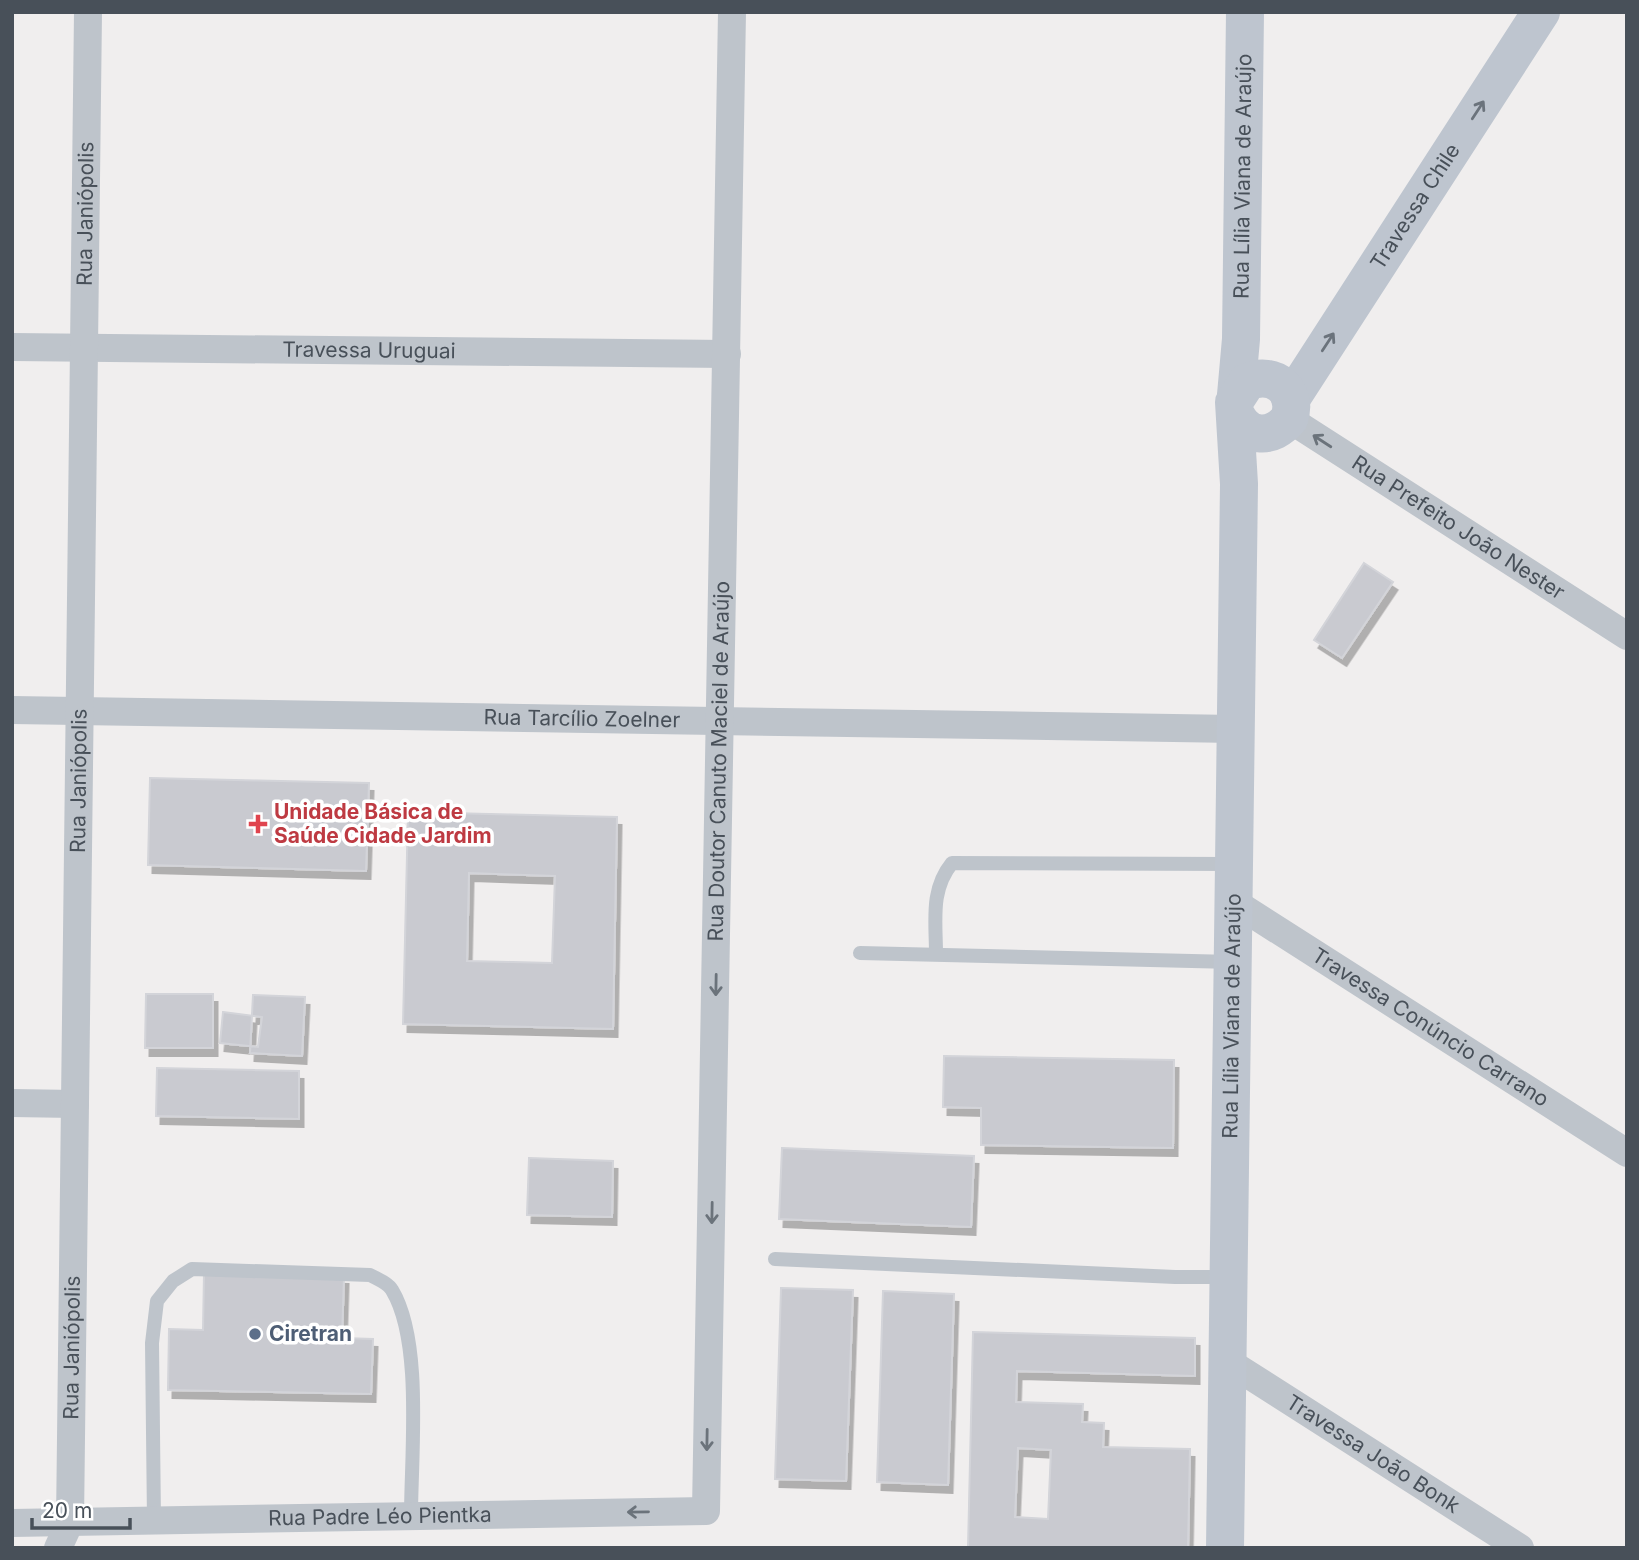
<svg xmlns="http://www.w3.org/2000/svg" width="1639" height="1560" viewBox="0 0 1639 1560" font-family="Inter,sans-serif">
  <defs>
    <filter id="shadow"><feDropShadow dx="4.5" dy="8" stdDeviation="0" flood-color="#0004"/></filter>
  </defs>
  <rect width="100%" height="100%" fill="#f0eeee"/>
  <!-- building -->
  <path fill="#c9cad0" stroke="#d3d4d9" stroke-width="2" fill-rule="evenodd" filter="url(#shadow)" d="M1364,563L1393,582L1342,658L1314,640Z
    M150,778L369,783L366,871L148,865Z
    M408,812L617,817L613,1029L403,1024ZM469,873L555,876L552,963L467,961Z
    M146,994H213V1048H145Z
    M253,995L305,997L302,1056L250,1053Z
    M223,1012L262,1017L258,1047L220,1043Z
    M944,1056L1174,1060L1173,1148L981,1145V1108L943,1107Z
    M157,1068L299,1071V1119L156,1116Z
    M782,1148L974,1156L971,1227L779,1219Z
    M529,1158L613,1161L612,1217L527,1215Z
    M204,1273L344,1276L342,1338L373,1339L371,1394L168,1390L169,1329L203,1330Z
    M781,1288L853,1290L846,1481L775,1479Z
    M883,1291L954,1294L948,1485L877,1482Z
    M973,1332L1195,1338V1376L1017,1371L1016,1402L1083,1404L1082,1422L1104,1423L1103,1447L1190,1449L1188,1548H968ZM1018,1448L1051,1450L1048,1519L1015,1517Z"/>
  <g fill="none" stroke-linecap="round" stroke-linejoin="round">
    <!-- lane -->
    <path stroke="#bec4cb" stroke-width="14" d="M860,953L1233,962
      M936,954C936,921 930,890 952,863L1233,864
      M775,1259L1175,1277H1228
      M154,1521L152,1343L157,1301L173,1281L192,1269L370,1275C377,1279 388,1283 392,1290C423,1341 411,1455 411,1516"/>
    <!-- street -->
    <g stroke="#bec4cb" stroke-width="28">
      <path id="s1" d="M12,347L727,354"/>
      <path id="s2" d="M1289,419L1627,636"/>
      <path id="s3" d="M12,710L1236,729"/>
      <path id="s4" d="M1234,902L1627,1153"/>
      <path d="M12,1103L75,1104"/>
      <path id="s5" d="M1227,1361L1520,1548"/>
      <path id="s6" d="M12,1523L706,1511L732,12"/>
      <path id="s7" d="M58,1548L70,1522L88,12"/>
    </g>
    <!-- secondary -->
    <g stroke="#bec5cf" stroke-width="38">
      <path id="s8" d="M1236,395L1241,339L1245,12"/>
      <path id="s9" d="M1291,399L1541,12"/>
      <path id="s10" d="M1225,1548L1239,484L1234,402L1247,382C1274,370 1299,391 1289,419C1272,439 1248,439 1236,415"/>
    </g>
  </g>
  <!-- one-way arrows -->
  <defs><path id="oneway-shaft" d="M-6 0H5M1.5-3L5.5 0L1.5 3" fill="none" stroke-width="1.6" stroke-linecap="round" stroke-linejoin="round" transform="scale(1.75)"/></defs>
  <g stroke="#6b737c">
    <use href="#oneway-shaft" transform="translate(1478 110) rotate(-57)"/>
    <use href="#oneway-shaft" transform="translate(1328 342) rotate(-57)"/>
  </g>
  <g stroke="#6b737b">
    <use href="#oneway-shaft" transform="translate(1322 441) rotate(-147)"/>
    <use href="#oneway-shaft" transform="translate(716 985) rotate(91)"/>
    <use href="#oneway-shaft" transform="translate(712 1213) rotate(91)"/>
    <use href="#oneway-shaft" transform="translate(707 1440) rotate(91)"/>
    <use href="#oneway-shaft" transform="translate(638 1512) rotate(179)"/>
  </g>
  <!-- markers -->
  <path fill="#e0444e" stroke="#fff" stroke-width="2.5" d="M254.5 813.5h7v7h7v7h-7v7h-7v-7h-7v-7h7z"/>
  <circle fill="#5c6f8a" stroke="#fff" stroke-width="2.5" cx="255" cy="1334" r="7"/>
  <g text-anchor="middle" stroke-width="7" stroke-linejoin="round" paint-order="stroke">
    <!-- street labels -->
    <g font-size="21" fill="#485059" stroke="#fff">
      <text dy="7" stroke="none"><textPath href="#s8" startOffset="219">Rua Lília Viana de Araújo</textPath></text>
      <text dy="7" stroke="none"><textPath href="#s9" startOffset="229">Travessa Chile</textPath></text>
      <text dy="7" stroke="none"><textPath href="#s7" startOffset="1337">Rua Janiópolis</textPath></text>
      <text dy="7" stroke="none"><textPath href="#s1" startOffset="357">Travessa Uruguai</textPath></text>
      <text dy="7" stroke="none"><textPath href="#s2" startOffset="201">Rua Prefeito João Nester</textPath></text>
      <text dy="7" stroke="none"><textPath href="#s3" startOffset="570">Rua Tarcílio Zoelner</textPath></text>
      <text dy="7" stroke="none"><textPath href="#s6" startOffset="1444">Rua Doutor Canuto Maciel de Araújo</textPath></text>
      <text dy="7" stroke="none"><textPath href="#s7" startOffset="770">Rua Janiópolis</textPath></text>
      <text dy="7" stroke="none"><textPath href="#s10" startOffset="532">Rua Lília Viana de Araújo</textPath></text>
      <text dy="7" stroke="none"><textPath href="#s4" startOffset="233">Travessa Conúncio Carrano</textPath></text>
      <text dy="7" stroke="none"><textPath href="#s7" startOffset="203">Rua Janiópolis</textPath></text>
      <text dy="7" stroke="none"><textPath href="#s5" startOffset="173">Travessa João Bonk</textPath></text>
      <text dy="7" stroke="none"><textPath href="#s6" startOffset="368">Rua Padre Léo Pientka</textPath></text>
    </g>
    <!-- health labels -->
    <g font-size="21" font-weight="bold" fill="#be3a42" stroke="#fff" text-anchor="start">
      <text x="274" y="819">Unidade Básica de<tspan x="274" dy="24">Saúde Cidade Jardim</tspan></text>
    </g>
    <!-- service labels -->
    <g font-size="21" font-weight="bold" fill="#4e5e75" stroke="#fff" text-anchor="start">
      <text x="269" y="1341">Ciretran</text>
    </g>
  </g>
  <!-- border -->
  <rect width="1639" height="1560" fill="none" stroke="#485059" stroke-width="28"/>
  <!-- scale -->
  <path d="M32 1518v10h98v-10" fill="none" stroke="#485059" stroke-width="3.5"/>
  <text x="42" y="1518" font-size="21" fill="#485059" stroke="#ffffff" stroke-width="5" paint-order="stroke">20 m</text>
</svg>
